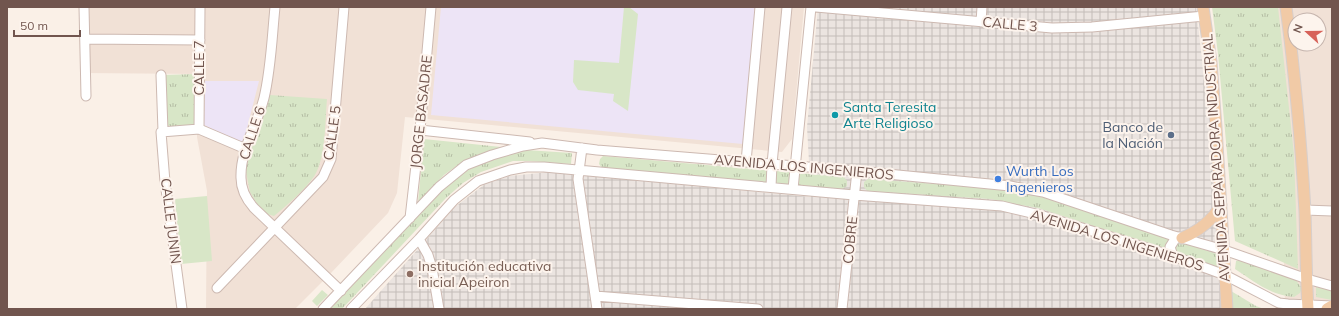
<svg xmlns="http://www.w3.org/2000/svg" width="1339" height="316" viewBox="0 0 1339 316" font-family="Mulish,sans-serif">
  <defs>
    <pattern id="industrial-grid" width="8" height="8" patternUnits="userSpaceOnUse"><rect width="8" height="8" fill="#ebe4e0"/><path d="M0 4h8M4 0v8" fill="none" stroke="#c3bcb8"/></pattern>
    <pattern id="grass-tufts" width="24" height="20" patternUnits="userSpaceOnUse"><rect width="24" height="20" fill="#d8e6c7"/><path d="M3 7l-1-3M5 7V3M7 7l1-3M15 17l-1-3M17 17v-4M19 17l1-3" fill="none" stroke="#b4bda4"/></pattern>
  </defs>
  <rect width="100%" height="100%" fill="#faf0e7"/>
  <!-- residential -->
  <path fill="#f1e1d6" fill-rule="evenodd" d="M81,7H804L792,139L782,152L405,117L397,193L388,213L331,273L295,309H206L207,191L197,137L198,74L82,73Z
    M1255,7H1332V309H1285L1283,221ZM1295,20H1319V44H1295Z"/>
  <!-- industrial -->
  <path fill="url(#industrial-grid)" d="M818,7H1196L1216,182L1223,309H365L455,207L485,184L509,176L550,172L811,197L807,127Z"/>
  <!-- education -->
  <path fill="#ede4f6" d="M441,7H755L743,144L431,115Z
    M205,81H259L243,144L204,125Z"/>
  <!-- grass -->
  <path fill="url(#grass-tufts)" d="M1212,7H1278L1294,154L1298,269L1235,241L1218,54Z
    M196,74L194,124L192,125L164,128L163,75Z
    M270,95L327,99C325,121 326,156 315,175C306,189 287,205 274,216L267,214L257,204L250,192L246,172L248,159Z
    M424,139L501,147L462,162L444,175L418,202Z
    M526,150L572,153L571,164L529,161H513L481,172L463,183L446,198L342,309H330C359,278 387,247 417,216C430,203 443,186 458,176C479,162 502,155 526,150Z
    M603,156L844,177L847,181V186L842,189L602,168L599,164L600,159Z
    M868,179L991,188L1041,197L1173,239L1168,250L1038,208L990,199L867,191L864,187V182Z
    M1177,241L1217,254L1218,267L1174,251Z
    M1239,260L1295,279L1302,288L1300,293L1294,297C1270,295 1255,282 1235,269L1236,261Z
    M1316,287L1332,290V300L1316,297Z
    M1231,291L1256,306L1264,309H1232Z"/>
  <!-- garden -->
  <path fill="#d8e6c7" d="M624,7H629L638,14L628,111L613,101L614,94L578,90L573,82L574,60L619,63Z
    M207,196L212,261L181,264L175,199Z
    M322,290L328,295L317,306L312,301Z"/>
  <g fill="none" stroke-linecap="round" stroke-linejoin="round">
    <defs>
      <path id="minor" d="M84,7L86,96
        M275,7C272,37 271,69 264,98C257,125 240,150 241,178C241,189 246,199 254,208L341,291
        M816,7L1052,28L1092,27L1204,16
        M981,22L982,7
        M85,39L200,40
        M161,75L163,131
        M199,129L200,7
        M420,130L530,142
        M582,148L578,179L597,309
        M746,162L760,7
        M771,187L772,164L787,7
        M793,189L811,7
        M1305,210L1332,211
        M410,218L420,130L431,7
        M419,239L428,255L432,268L439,309
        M1173,256L1170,247L1175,239L1179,237
        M217,288L323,177L331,159L344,7
        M595,296L758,309
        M182,309L165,182L161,132L199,129L246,149
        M323,309L439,187L466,165L492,155L523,146L542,143L597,150L857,171L1010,186L1043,192L1171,235L1224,250L1307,279L1332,286
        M351,309L419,239L454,200L478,181L510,170L526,167H544L854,195L1002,206L1040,215L1173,256L1225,275L1279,303L1288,304L1332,306
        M842,309L857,171"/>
      <path id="major" d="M1203,7L1211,62L1216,127L1227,309
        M1286,7C1295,75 1301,143 1305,211C1306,244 1306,276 1308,309
        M1182,238C1199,231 1212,221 1221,205
        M1327,309L1332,306"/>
    </defs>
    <!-- minor casing -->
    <use href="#minor" stroke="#cdb9b1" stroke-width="11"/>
    <!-- major casing -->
    <use href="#major" stroke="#d7cfcd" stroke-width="13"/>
    <!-- minor -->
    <use href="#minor" stroke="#fff" stroke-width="9"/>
    <!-- major -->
    <use href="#major" stroke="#f1caa6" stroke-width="11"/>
  </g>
  <!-- markers -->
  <circle fill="#0f9aa8" stroke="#fdf4ed" stroke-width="1.5" cx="835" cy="115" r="4"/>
  <circle fill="#5c6f8a" stroke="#fdf4ed" stroke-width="1.5" cx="1171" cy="135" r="4"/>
  <circle fill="#3f7fe0" stroke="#fdf4ed" stroke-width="1.5" cx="998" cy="179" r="4"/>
  <circle fill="#8d6e63" stroke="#fdf4ed" stroke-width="1.5" cx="410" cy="274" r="4"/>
  <g text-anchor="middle" stroke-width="4" stroke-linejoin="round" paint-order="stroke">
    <!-- street labels -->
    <g font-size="14" fill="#71554e" stroke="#fdf4ed">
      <text transform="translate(1010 24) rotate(5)" y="5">CALLE 3</text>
      <text transform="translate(199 68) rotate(-90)" y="5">CALLE 7</text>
      <text transform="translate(421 112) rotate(-84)" y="5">JORGE BASADRE</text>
      <text transform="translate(252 133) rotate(-72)" y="5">CALLE 6</text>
      <text transform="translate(332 133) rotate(-82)" y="5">CALLE 5</text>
      <text transform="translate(1216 158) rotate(-94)" y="5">AVENIDA SEPARADORA INDUSTRIAL</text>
      <text transform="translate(804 167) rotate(5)" y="5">AVENIDA LOS INGENIEROS</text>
      <text transform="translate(171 221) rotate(83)" y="5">CALLE JUNIN</text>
      <text transform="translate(850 240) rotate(-84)" y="5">COBRE</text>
      <text transform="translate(1117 240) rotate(17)" y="5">AVENIDA LOS INGENIEROS</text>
    </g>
    <!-- culture labels -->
    <g font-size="14" fill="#0d838f" stroke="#fdf4ed" text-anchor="start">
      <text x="843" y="112">Santa Teresita<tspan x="843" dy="16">Arte Religioso</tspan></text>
    </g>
    <!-- service labels -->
    <g font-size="14" fill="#4e5e75" stroke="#fdf4ed" text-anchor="end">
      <text x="1163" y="132">Banco de<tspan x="1163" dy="16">la Nación</tspan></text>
    </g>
    <!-- shop labels -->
    <g font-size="14" fill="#366cbe" stroke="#fdf4ed" text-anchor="start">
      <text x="1006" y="176">Wurth Los<tspan x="1006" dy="16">Ingenieros</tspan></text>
    </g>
    <!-- education labels -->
    <g font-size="14" fill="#785e54" stroke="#fdf4ed" text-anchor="start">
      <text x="418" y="271">Institución educativa<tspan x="418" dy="16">inicial Apeiron</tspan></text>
    </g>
  </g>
  <!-- border -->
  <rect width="1339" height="316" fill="none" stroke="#71554e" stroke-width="16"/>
  <!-- north arrow -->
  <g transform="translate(1307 32) rotate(291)"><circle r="19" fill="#fdf4ed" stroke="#c5b4ad"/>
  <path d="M0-3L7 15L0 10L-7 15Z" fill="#d76259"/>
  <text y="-6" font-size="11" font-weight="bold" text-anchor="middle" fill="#71554e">N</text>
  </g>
  <!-- scale -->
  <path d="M14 30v6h66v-6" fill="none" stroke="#71554e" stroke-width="2"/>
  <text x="20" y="30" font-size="12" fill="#71554e" stroke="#fdf4ed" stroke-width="3" paint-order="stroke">50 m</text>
</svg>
